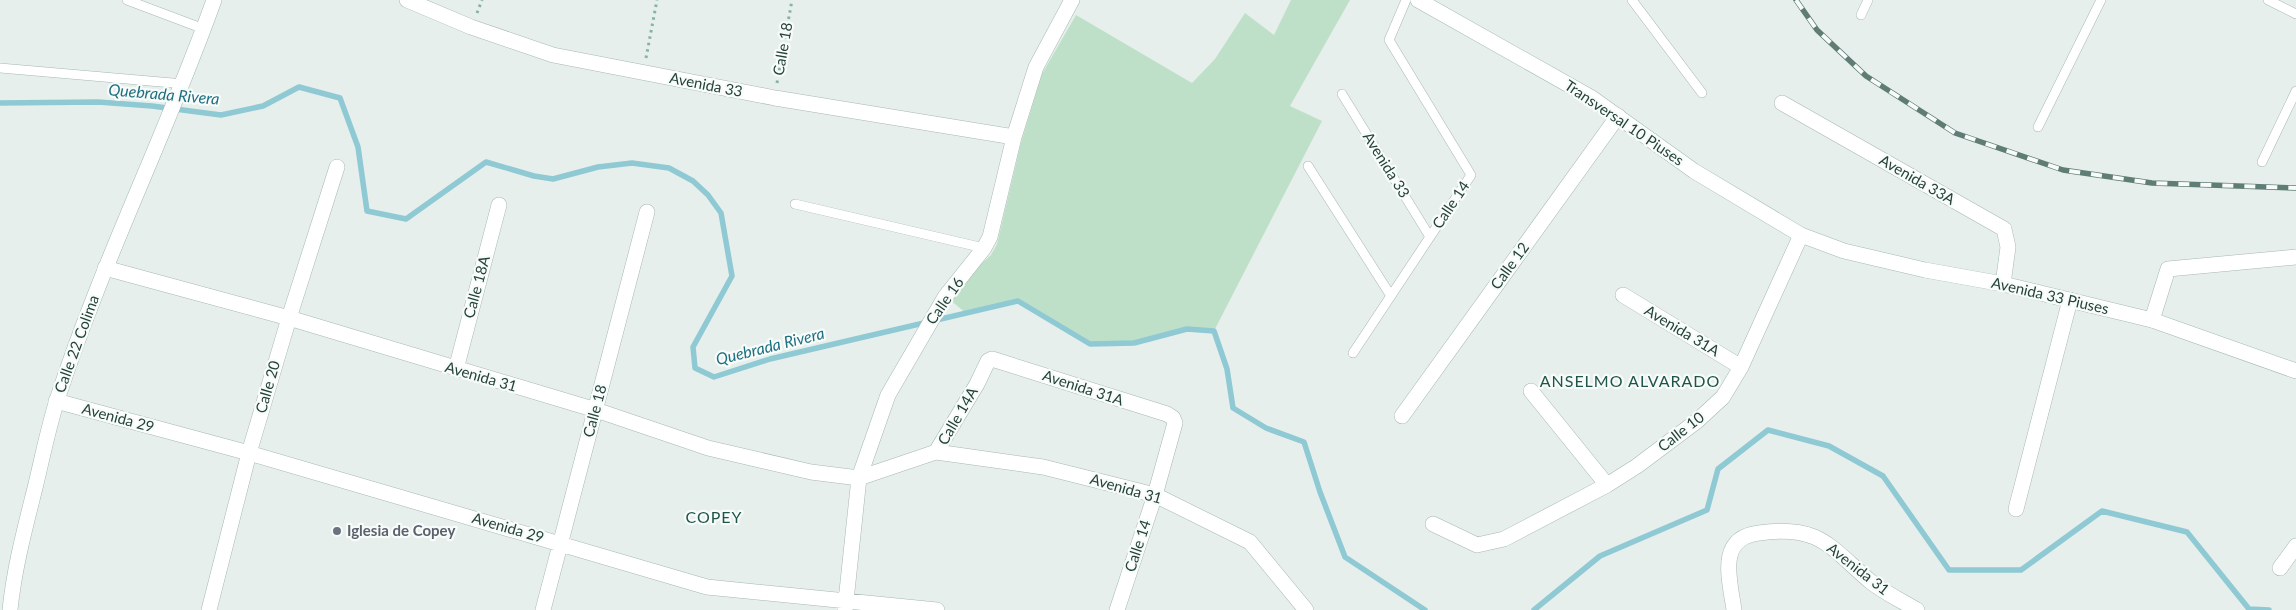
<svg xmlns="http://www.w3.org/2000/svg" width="2296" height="610" viewBox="0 0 2296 610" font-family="Lato,sans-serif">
  <rect width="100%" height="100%" fill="#e6efeb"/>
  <!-- green -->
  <path fill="#bfe0c8" d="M1291,0H1350L1290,106L1322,121L1214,331L1186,330L1134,343L1090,344L1018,301L967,314L949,299L969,275L991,255L997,244L1021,143L1042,74L1076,15L1192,83L1215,59L1245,13L1274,35Z"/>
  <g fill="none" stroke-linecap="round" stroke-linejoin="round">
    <!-- stream -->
    <path stroke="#8ec9d4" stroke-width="5.5" d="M0,103L98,102L152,106L221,115L263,106L299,87L340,98L358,147L367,211L406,219L486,162L534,176L553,179L598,167L632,163L669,168L693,181L708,195L721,213L732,276L693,347L695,368L714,377L770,359L1018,301L1090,344L1134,343L1187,329L1214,331L1227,369L1233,408L1266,428L1304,442L1320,492L1345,557L1425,610
      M1534,610L1600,556L1707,510L1718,469L1768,430L1829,446L1883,476L1949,570H2021L2102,511L2187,532L2249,609L2269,610"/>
    <defs>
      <path id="lane" d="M127,0L204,29
        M1632,0L1702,93
        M2268,0L2296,14
        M1861,15L1868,0
        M0,68L184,84
        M1342,94L1430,237
        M2038,127L2101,0
        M2262,162L2296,91
        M1308,166L1391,296
        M795,204L984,248
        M1353,353L1471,175L1389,40L1406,0"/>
      <path id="street" d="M407,0L471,27L553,55L775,98L1014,137
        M1782,103L2004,229L2008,247L2003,284
        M105,268L289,318L596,410L708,448L811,472L859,478L936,452L977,384L988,361L992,359L1167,414L1173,418L1175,423L1155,495L1117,610
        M1623,295L1741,367
        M2152,320L2168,269L2296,257
        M456,369L499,205
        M1531,391L1607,485
        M56,401L249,453L707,587L937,610
        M1402,416L1618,116
        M936,452L1043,467L1155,495L1250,542L1306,610
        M2016,509L2070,300
        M1433,524L1477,545L1504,539L1607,485L1637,466L1697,421L1723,397L1741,367L1801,235
        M2280,568L2296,546
        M209,610L249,453L289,318L337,167
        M543,610L647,212
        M845,610L859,478L888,395L945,297L984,248L990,237L1014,137L1036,67L1072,0
        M1734,610C1730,580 1716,538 1759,533C1819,524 1830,547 1871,582C1885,593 1902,601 1917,610"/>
      <path id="secondary" d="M1418,0L1592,98L1694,171L1801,235L1844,251L1925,270L2003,284L2152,320L2296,371
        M10,610C14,569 25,528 35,488C42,459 48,429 57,400C101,264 166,135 214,0"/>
    </defs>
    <!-- lane casing -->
    <use href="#lane" stroke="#a8b8b2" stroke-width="10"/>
    <!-- street casing -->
    <use href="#street" stroke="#a8b8b2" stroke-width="16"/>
    <!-- secondary casing -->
    <use href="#secondary" stroke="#a4bbb3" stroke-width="16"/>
    <!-- path -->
    <path stroke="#86b3a5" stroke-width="3" stroke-dasharray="2.5 4" stroke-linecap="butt" d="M477,13L482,0
      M646,58L657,0
      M777,83L792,0"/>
    <!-- lane -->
    <use href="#lane" stroke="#fff" stroke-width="9"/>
    <!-- street -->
    <use href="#street" stroke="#fff" stroke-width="15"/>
    <!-- secondary -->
    <use href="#secondary" stroke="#fff" stroke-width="15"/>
    <defs>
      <path id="rail" d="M1796,0L1817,30L1866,76L1955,133L2063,170L2152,183L2296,188"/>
    </defs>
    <!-- rail casing -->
    <use href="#rail" stroke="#5f7d75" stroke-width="5.5"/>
    <!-- rail -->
    <use href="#rail" stroke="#f7fbf9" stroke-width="4" stroke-dasharray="11" stroke-linecap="butt"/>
  </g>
  <!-- markers -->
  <circle fill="#6b7280" stroke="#f7fbf9" stroke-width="2" cx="337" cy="531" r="5"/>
  <g text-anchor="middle" stroke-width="4.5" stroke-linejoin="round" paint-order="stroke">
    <!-- street labels -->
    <g font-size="15" fill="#24423a" stroke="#f7fbf9">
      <text transform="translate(783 49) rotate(-80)" y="5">Calle 18</text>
      <text transform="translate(706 85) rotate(11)" y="5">Avenida 33</text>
      <text transform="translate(1624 123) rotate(34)" y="5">Transversal 10 Piuses</text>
      <text transform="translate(1386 165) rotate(58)" y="5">Avenida 33</text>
      <text transform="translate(1917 180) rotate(30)" y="5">Avenida 33A</text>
      <text transform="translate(1451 205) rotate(-56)" y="5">Calle 14</text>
      <text transform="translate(1510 266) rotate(-54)" y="5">Calle 12</text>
      <text transform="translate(477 287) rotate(-75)" y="5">Calle 18A</text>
      <text transform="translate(2050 296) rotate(13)" y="5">Avenida 33 Piuses</text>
      <text transform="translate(945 301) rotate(-55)" y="5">Calle 16</text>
      <text transform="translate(1682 331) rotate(31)" y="5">Avenida 31A</text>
      <text transform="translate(77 344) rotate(-70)" y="5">Calle 22 Colima</text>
      <text transform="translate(481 377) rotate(16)" y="5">Avenida 31</text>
      <text transform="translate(268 387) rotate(-74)" y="5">Calle 20</text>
      <text transform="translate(1083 388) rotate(18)" y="5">Avenida 31A</text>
      <text transform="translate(595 411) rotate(-75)" y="5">Calle 18</text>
      <text transform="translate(958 416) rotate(-60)" y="5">Calle 14A</text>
      <text transform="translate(118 418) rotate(15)" y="5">Avenida 29</text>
      <text transform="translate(1681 432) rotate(-38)" y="5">Calle 10</text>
      <text transform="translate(1126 489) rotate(16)" y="5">Avenida 31</text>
      <text transform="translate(508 528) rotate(16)" y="5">Avenida 29</text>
      <text transform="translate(1138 546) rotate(-72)" y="5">Calle 14</text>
      <text transform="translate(1858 569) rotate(38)" y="5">Avenida 31</text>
    </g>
    <!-- worship labels -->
    <g font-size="15" font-weight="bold" fill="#5b616d" stroke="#f7fbf9" text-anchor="start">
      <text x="347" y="536">Iglesia de Copey</text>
    </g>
    <!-- water labels -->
    <g font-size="16" font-style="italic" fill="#1c6f80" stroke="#f7fbf9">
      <text transform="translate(164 94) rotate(5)" y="6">Quebrada Rivera</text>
      <text transform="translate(770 346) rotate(-14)" y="6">Quebrada Rivera</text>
    </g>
    <!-- neighbourhood labels -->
    <g font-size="16" letter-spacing="1" fill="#1f5548" stroke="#f7fbf9">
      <text x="1630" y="387">ANSELMO ALVARADO</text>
      <text x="714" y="523">COPEY</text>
    </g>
  </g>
</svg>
